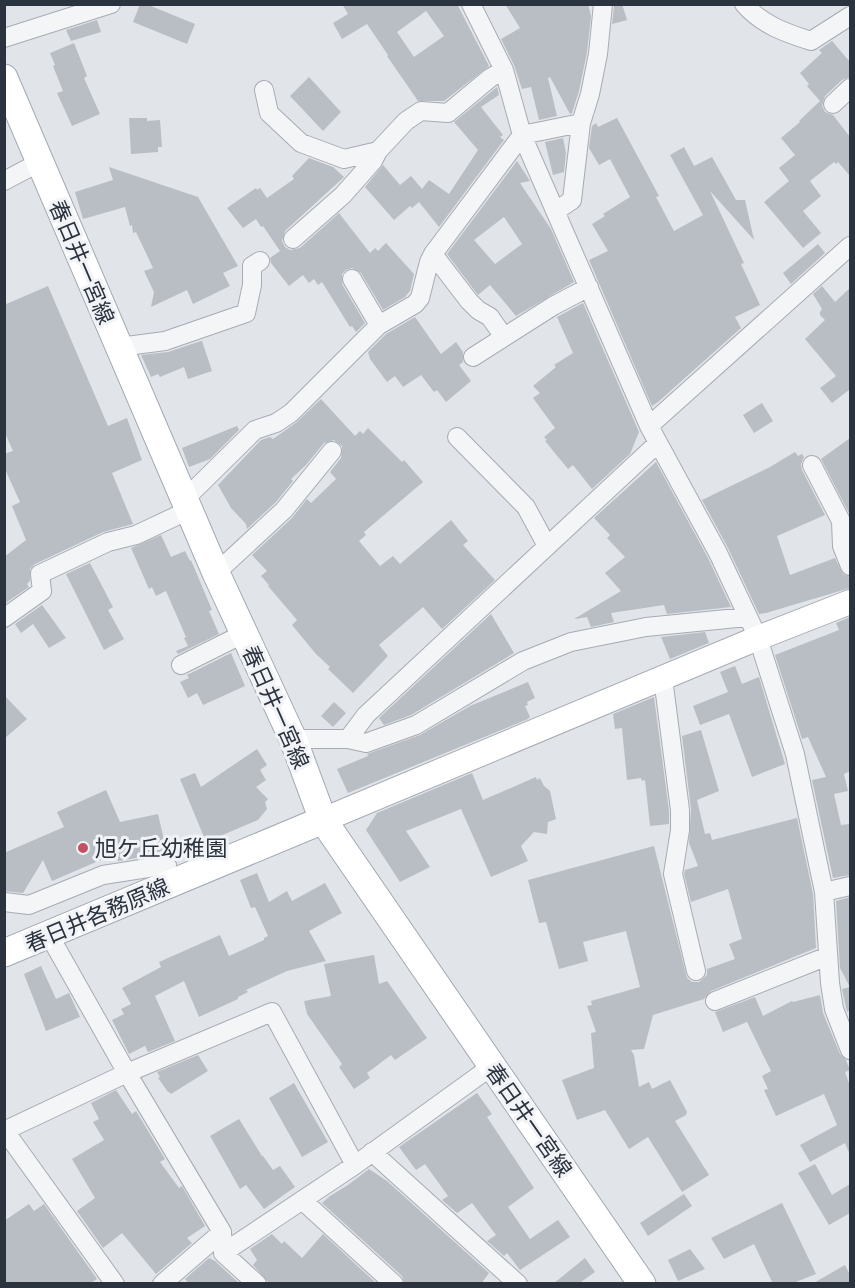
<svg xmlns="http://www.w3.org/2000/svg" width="855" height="1288" viewBox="0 0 855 1288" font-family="'Sofia Sans Condensed','Noto Sans JP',sans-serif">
  <rect width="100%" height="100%" fill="#e1e4e9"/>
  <!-- building -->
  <path fill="#b9bec5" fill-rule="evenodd" d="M140,4H146L195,24L187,44L133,22Z
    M342,4H457L489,66L444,101H418L387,56L388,55L367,24L342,39L333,23L348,14ZM426,11L444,36L414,57L397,32Z
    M505,4H588L591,16L587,52L579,91L572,113L570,114L550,77L548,78L557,116L539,120L531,87L522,89L514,65L501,39L520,28Z
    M619,4H622L627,20L612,24L614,6Z
    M97,20L101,32L71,41L66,30Z
    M832,41L850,62V77L842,80L825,96L822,106L825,112L833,115L850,137V176L838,162L836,164L834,162L810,181L821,196L803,211L821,233L803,248L764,202L789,181L779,168L795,155L781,138L800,122L799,121L820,101L807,86L809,84L800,73L822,53L819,50Z
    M74,43L87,76L84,78L100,114L72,126L57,93L63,91L53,66L55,65L50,53Z
    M309,77L341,112L323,131L290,96Z
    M497,87L499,95L481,107L503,135L500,137L504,140L439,227L419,202L412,208L410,206L394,220L365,187L383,165L400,185L411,176L422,189L429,180L449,194L478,150L454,122Z
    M129,118H147V121L160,120L162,147H158V152L131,154Z
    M617,118L659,196L656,197L674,231L703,215L670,155L684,147L694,166L712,157L736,200H745L754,240L710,191L744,263L741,264L760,305L735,317L741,328L658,402L652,406L589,260L608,251L592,224L605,216L603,214L630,197L610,159L599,165L589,148L592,126L596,123L598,127Z
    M563,138L566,153L564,172L553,175L545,142Z
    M309,158L333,167L344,177L285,231L282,241L285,247L290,250L300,248L339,213L370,253L375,248L378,251L386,243L414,274L410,291L405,297L383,310L361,273L352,268L346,270L342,274V284L365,323L356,332L352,326L350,327L322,282L318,285L314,279L309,283L303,275L289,286L271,263L270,258L280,251L263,226L261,227L256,219L243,228L227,208L256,188L257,190L260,188L267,198L294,179L292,176Z
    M517,161L530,181L520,183L551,229L574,282L516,316L490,285L478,295L447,254ZM504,217L522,244L495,264L474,240Z
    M109,167L198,197L238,266L223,273L230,286L193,304L187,290L151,307L154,292L144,271L153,268L136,232L133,233L132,225L130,226L125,207L83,219L75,192L113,180Z
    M818,244L825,253L791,284L783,273Z
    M48,286L108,426L127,418L142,460L112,473L133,524L103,532L35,564L30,569V581L27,584L29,587L4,604V557L26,540L12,506L20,502L4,467V454L13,451L4,431V305Z
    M822,286L835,302L850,288V392L849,390L832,403L820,388L836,376L805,339L825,320L820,315V312L822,309L813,294Z
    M583,303L639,432L630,454L592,489L573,465L568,469L545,441L547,440L544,437L555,428L533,398L540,393L533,386L556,367L554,365L573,353L557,317Z
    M415,317L441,354L456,342L463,352V362L459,365L471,381L446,402L437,390L434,392L421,375L403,387L395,376L387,382L370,359L368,352L386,334Z
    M201,341H202L212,371L188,379L184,367L160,377L158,374L151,377L141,355L168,352Z
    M321,399L355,436L360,431L363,434L368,428L402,462L404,460L423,482L364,532L366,535L359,541L380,566L393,556L400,564L451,520L468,541L463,545L495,580L442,629L423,607L379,645L388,656L353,693L328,669L330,667L316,654L292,625L297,620L268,586L269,585L261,576L267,571L252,555L292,518L307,499L311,503L336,479L330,472L341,458L342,446L334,440L324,443L306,465L291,479L293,481L276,502L247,529L246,524L231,508L218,485L261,440L270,437L273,439L297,422Z
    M762,403L773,421L754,433L743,415Z
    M237,426L239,430L210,459L189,467L182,448Z
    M850,438V515L821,459Z
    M795,452L798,456L802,454L804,457L801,464L802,470L825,515L777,536L790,575L835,558L843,574L850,577V588L766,613L759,614L728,548L702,500L770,467Z
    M656,462L708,558L731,607L667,614L664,605L611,613L614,622L591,627L587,617L574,619L621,591L605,573L625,557L607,538L610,535L594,518Z
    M161,535L171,557L185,551L190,561L191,560L212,610L209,611L219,634L178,654L176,651L188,646L184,638L186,637L166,591L156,596L152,587L149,589L131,548Z
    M90,563L113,607L108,610L124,639L104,650L66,574Z
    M42,605L66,638L49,648L33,624L21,633L15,624Z
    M491,614L514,653L411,715L384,725L379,718Z
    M850,617V771L844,774L848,791L834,794L841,825L850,824V875L833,878L812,780L826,777L808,737L802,739L775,655L839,630L836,623Z
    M705,632L709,643L670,659L661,637Z
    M231,653L245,686L203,705L197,693L188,698L180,682L189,678L187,675Z
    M735,666L742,684L759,677L785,764L752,777L729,714L700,725L693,706L728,692L720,672Z
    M528,682L535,698L527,702L528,705L525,706L530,717L528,719L348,793L337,769L368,756L367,754L420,735L470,706Z
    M4,695L27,719L4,739Z
    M654,697L669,811V824L650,826L645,780L642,781L641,778L627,780L622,728L615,729L613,714Z
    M334,702L346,713L333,727L321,716Z
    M701,730L719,791L697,800L705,834L710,833L712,840L797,818L813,894L816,948L711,991L704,999L653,1015L644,1049L631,1050L634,1055L639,1087L649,1082L652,1089L670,1080L687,1112L686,1115L675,1121L709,1175L682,1192L648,1137L629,1149L605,1110L577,1120L562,1080L594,1068L591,1033L596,1032L587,1006L592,1005L591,1001L640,987L626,931L583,942L588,961L559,969L546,922L539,923L528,880L654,846L687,978L692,982H699L707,975V969L735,959L729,944L742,939L728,889L691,902L684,874L685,870L698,866L689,843L691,809L682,736Z
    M257,749L267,765L260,770L266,780L256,787L268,799L265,802L267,809L258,820L206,842L180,779L195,773L201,787Z
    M472,773L483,800L536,777L537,780L540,778L544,786L550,791L556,819L548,822L547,834L534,832L521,846L528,861L491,877L461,809L406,831L430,867L400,882L366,830L377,813Z
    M106,790L120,822L158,814L167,853L118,861L117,853L52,881L43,860L23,893L4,891V853L64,827L57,812Z
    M257,873L269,902L287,891L292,901L325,883L342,913L309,931L326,961L287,971L246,990L248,992L238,997V999L199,1017L184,981L155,996L175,1041L148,1052L145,1046L129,1054L112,1020L124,1014L121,1009L131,1004L122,988L161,967L159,962L220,935L229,956L264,940V938L268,936L255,907L251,908L240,880Z
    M850,897V1010L847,1012L842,989L850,987L840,968L836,901Z
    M374,955L379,984L387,981L427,1038L395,1060L391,1055L367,1073L370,1078L354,1089L339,1067L342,1064L307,1014L304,1001L331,996L324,964Z
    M41,966L56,999L69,993L80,1017L46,1031L24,974Z
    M820,995L823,1013L840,1054L846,1060L850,1070L845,1072L850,1086V1155L845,1143L810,1162L800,1145L837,1125L824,1094L776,1116L764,1090L768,1089L762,1076L771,1071L747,1022L723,1032L715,1012L755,997L763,1016L792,1001L793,1002Z
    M198,1055L208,1071L171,1094L169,1092H168L158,1078L160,1077L157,1072Z
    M294,1083L328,1142L302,1157L269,1098Z
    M116,1090L132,1114L136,1111L165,1159L160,1162L179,1188L182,1186L205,1226L187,1238L192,1243L156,1274L122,1233L103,1248L77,1211L95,1198L72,1159L104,1140L93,1122L99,1119L91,1103Z
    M477,1093L492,1114L487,1117L534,1188L508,1207L530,1239L558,1220L570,1237L520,1270L507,1253L504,1256L487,1241L496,1235L472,1203L457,1213L442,1200L448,1196L425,1164L416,1170L399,1147Z
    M239,1119L262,1156H263L273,1170L280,1166L295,1187L264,1209L246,1185L240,1189L210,1136Z
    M815,1164L832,1195L850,1184V1213L829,1225L798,1173Z
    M369,1169L387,1181L489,1273L481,1284H405L402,1276L322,1203L330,1196L348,1185Z
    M684,1194L692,1206L648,1236L640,1223Z
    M782,1203L816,1274L791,1284H773L754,1244L724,1259L711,1238Z
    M29,1204L34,1211L44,1204L97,1279L89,1284H4V1221Z
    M272,1234L282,1244L284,1241L302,1258L323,1234L377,1284H270L253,1265L257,1260L250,1249Z
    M690,1249L705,1269L678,1281L668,1260Z
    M209,1258L215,1261L240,1284H189L185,1279Z
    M585,1258L595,1272L578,1284H553Z
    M845,1265L850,1275V1284H812Z"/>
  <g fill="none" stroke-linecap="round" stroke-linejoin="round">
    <defs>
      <path id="street" d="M471,4L504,70L522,135L649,426L718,553L758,638L795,754L824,892L830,983L834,1009L850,1050
        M744,4C762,25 786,33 811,41L850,16
        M4,38L111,4
        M264,90L269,113L301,143L344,159L378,151
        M833,104L850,88
        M4,181L40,162
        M556,211L572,200L581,123L590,94L598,54L603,4
        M293,239L343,195L373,161L378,151L406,121L421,111L448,113L490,78L504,70
        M433,254L469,301L478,310L490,317L504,337
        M352,279L379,325
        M119,347L165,341L246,313L252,285V266L260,261
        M473,357L553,306L589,287
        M649,426L850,246
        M457,437L526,507L547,546
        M812,465L841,521L842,546L850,566
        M184,500L255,430L276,423L291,413L379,325L415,304L420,298L429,262L433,254L522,135L581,123
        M216,573L284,510L332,451
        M4,618L42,591L40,574L108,542L136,535L189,510
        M181,665L243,634
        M663,678L680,810V830L673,874L696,971
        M293,739H348L366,715L658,443
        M348,739L366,743L416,725L523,661L571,642L646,627L747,617
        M824,892L850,886
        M4,902L29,905L103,875L167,865
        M49,935L127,1073L222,1232L223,1253L257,1284
        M715,1001L828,956
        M4,1131L127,1073L272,1012L355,1165
        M5,1131L115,1284
        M372,1152L518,1284
        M302,1200L394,1284
        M223,1253L355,1165L492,1066
        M162,1284L222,1232"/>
      <path id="secondary" d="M323,820L758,638L850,602"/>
      <path id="primary" d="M4,78L216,573L293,739L323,820L642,1284
        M4,953L323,820"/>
    </defs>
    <!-- street casing -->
    <use href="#street" stroke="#a7abb3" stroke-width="20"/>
    <!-- secondary casing -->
    <use href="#secondary" stroke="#a7abb3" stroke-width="26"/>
    <!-- primary casing -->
    <use href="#primary" stroke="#a1a9b3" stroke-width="29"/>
    <!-- street -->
    <use href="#street" stroke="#f4f5f7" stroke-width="18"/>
    <!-- secondary -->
    <use href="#secondary" stroke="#fff" stroke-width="24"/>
    <!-- primary -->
    <use href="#primary" stroke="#fff" stroke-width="27"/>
  </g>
  <!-- markers -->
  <circle fill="#c35166" stroke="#f1f3f6" stroke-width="2" cx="83" cy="848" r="6"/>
  <g text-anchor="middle" stroke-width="6" stroke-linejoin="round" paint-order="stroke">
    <!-- street labels -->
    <g font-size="22" fill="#2b333f" stroke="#f1f3f6">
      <text transform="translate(82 262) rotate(67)" y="8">春日井一宮線</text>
      <text transform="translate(276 707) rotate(66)" y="8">春日井一宮線</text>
      <text transform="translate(97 915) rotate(-23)" y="8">春日井各務原線</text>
      <text transform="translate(529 1120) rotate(55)" y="8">春日井一宮線</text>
    </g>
    <!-- poi labels -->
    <g font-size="22" fill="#2b333f" stroke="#f1f3f6" text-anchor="start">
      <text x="95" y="856">旭ケ丘幼稚園</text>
    </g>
  </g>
  <!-- border -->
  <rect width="855" height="1288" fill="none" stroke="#2b333f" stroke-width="12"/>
</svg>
